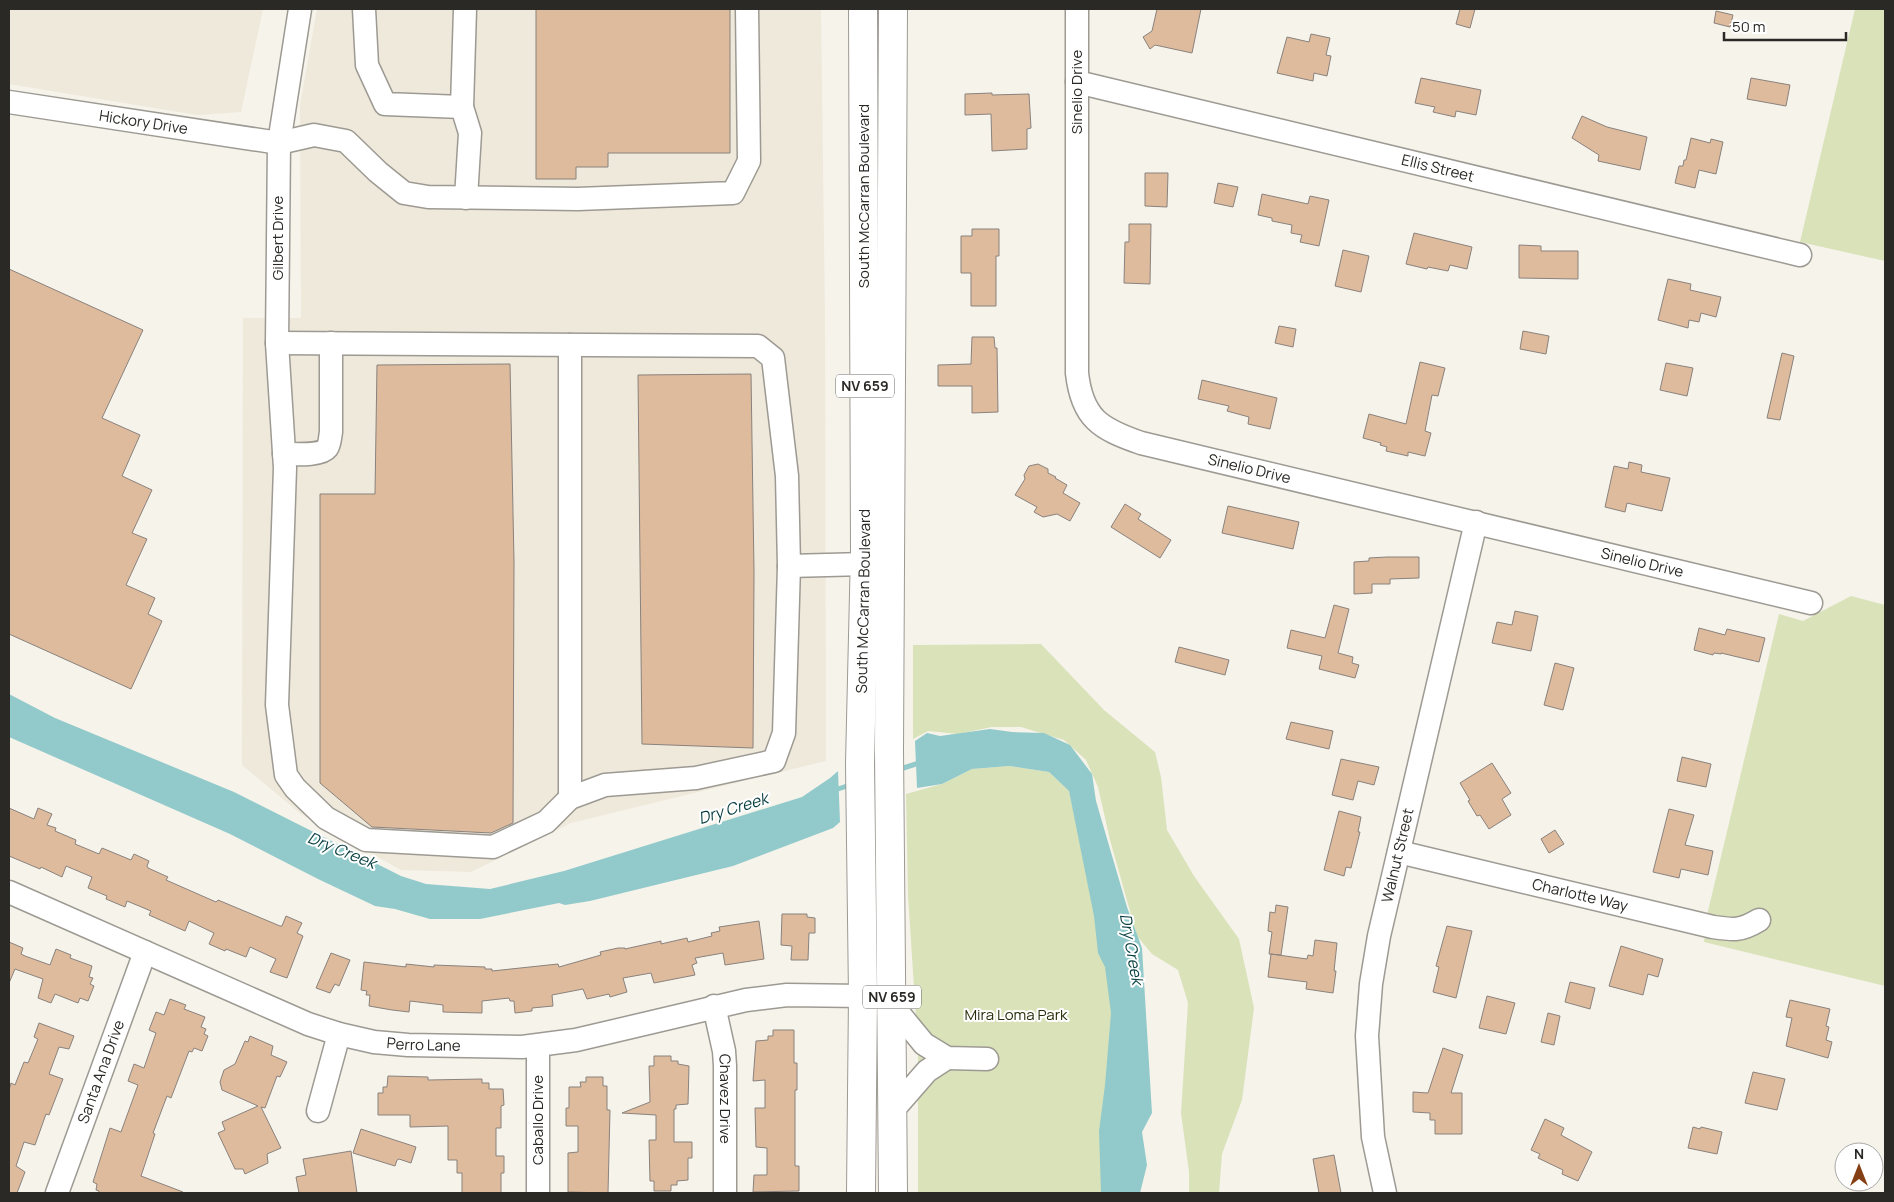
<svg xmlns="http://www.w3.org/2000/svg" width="1894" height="1202" viewBox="0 0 1894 1202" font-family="Manrope,sans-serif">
  <rect width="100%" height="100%" fill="#f6f3eb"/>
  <!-- built -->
  <path fill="#eee9da" d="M9,9H263L241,112L197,115L9,84Z
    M317,9H821L825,320L826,761L571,823L471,872L401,870L301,814L242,765L243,318H301L300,105Z"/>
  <!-- green -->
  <path fill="#dae2ba" d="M1855,9H1885V261L1800,242Z
    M1851,596L1885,605V986L1704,942L1708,911L1779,614L1803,621Z
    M1041,644L1104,710L1155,752L1161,777L1167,830L1194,876L1239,939L1254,1008L1242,1100L1222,1154L1219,1193H1189V1172L1181,1113L1188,1003L1178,970L1152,954L1137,936L1110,840L1098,787L1086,760L1064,740L1021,727H992L958,734L928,731L913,739V645Z
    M1009,766L1049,772L1069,791L1116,1000L1107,1193H918V1049L908,895L906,794L942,784L972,769Z"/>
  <!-- water -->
  <path fill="#92cacb" d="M9,694L55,718L234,792L401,876L426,884L490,889L564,871L802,797L830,778L838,771L840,822L833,828L733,866L590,901L565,905L559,903L480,919H430L395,909L375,906L318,879L230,834L9,737Z
    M990,729L1012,732L1044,733L1070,745L1092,774L1096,801L1127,907L1142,948L1152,1113L1142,1132L1147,1165L1140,1193H1101L1099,1131L1105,1085L1111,1013L1105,967L1098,953L1094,916L1069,791L1049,772L1009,766L972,769L942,784L917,788L915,741L927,733L940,736Z"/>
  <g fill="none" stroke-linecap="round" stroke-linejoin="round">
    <!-- stream -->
    <path stroke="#92cacb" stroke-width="5" d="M897,770L922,762
      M835,790L853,784"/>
  </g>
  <!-- building -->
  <path fill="#dfbb9d" stroke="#89827d" d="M536,9H730V153H608V167H576V179H536Z
    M1157,9H1201L1192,53L1155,45L1150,49L1143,37L1152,31Z
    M1460,9H1475L1470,28L1456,24Z
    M1716,11L1733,15L1730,27L1714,23Z
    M1311,34L1330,38L1326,55L1331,56L1327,76L1314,73L1313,81L1277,73L1287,37L1309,42Z
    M1421,78L1481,90L1476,115L1456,111L1455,117L1433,112L1435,107L1415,103Z
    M1751,78L1790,85L1786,106L1747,99Z
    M992,93V95L1029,94L1031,128L1027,129V149L992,151L991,114L965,115V94Z
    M1582,116L1607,127L1647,137L1640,170L1598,161L1599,155L1572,138Z
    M1691,138L1710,143L1711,139L1723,142L1716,174L1699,170L1695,188L1675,183L1679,166H1683L1684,160H1686Z
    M1145,173H1168L1167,207L1145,206Z
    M1218,183L1238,187L1233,207L1214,203Z
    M1262,194L1308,204L1310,196L1329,200L1319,246L1300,242L1302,235L1291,233L1292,225L1272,221V218L1258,215Z
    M1129,224H1151L1150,284L1124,283L1125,242H1129Z
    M972,229H999V256H996V306H971V273H961V236H972Z
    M1414,233L1472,247L1467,269L1450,265L1448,271L1428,267L1427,269L1406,264Z
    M1519,245L1541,246V251H1578V279L1519,278Z
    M1343,250L1369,256L1361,292L1335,286Z
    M9,269L143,330L102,418L140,435L122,476L152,490L132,533L147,539L126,585L155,598L148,614L162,621L131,689L9,634Z
    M1668,279L1691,284L1690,290L1721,297L1716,317L1701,313L1699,322L1689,320L1688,328L1658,320Z
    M1279,326L1296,329L1293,347L1275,343Z
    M1523,331L1549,336L1546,354L1520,349Z
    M972,337H994L995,348H997L998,412L972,413V386H938V365L971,364Z
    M1782,353L1794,356L1780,420L1767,418Z
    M1420,362L1445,368L1438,396L1432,395L1425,431L1431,433L1425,456L1408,452V456L1386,451L1387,447L1380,445L1381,443L1363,438L1369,414L1406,424Z
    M1666,363L1693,368L1687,396L1660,390Z
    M510,364L514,562L513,823L491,833L372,827L320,783V494H375L377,365Z
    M751,374L754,572L753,748L642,744L638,375Z
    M1202,380L1277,398L1270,429L1248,424L1249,417L1227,411L1229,406L1198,399Z
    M1629,462L1642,465L1641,472L1670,478L1662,511L1627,503L1625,512L1605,507L1614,466L1628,469Z
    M1038,464L1048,469V473L1056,477L1055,478L1067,485L1063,493L1080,503L1070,521L1057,514L1043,517L1034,512L1037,507L1015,495L1025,479L1024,475L1029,466Z
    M1125,504L1141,514L1138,519L1171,540L1160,558L1111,527Z
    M1228,506L1299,522L1293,549L1222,533Z
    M1387,557H1419V578L1390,579V584H1372V593L1354,594V562L1369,561V558Z
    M1334,605L1349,609L1338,653L1353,657L1352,663L1359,665L1355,678L1319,669L1322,656L1287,648L1291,630L1325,638Z
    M1515,611L1538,616L1531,651L1492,643L1497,622L1512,625Z
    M1699,628L1725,635L1727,629L1765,638L1759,662L1721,653V654L1714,653L1713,655L1694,650Z
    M1179,647L1229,660L1225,675L1175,662Z
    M1555,663L1574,668L1563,710L1544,705Z
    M1291,722L1333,731L1329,749L1286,739Z
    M1682,757L1711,764L1706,787L1677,781Z
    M1341,759L1379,767L1374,785L1358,781L1353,800L1332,795Z
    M1492,763L1511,793L1502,799L1511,815L1489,829L1480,815L1477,816L1468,801L1470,800L1460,783Z
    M9,808L34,819L38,808L52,814L47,825L56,828L55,831L76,840L75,844L99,854L102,848L131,860L134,854L149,861L147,866L148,868L168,877L166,880L216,902L218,900L280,926H282L286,916L302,923L297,933L303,936L287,978L270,972L276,959L250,947L246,957L226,949L225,951L209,944L214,933L189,921L185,931L149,915L151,911L127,901L125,907L106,899L107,896L88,888L92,877L66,866L62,877L41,867L40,869L9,856Z
    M1669,809L1694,815L1685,845L1713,851L1708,875L1681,869L1679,878L1653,872Z
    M1339,811L1361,817L1358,832H1360L1351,868L1346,867L1344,876L1324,870Z
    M1555,830L1564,844L1549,853L1541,839Z
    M1276,905L1288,907L1281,955L1269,954L1272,932L1268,931L1270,912L1275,913Z
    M782,914H807V917L815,918V933H809L808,960H791L792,946L781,945Z
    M759,921L764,959L725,965L723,953L695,958L697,963L692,965L695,975L654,983L651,973L623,978L627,992L610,997L609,994L587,999L583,989L552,995L553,1006L532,1008V1011L515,1013L514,1001H510L509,998L482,1001V1013L443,1012V1005L410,1001L409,1012L392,1010L369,1006L370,995H366L367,991L361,990L364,962L406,967V964L434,967V965L485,967V969H492V971L558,964L559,967L601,955L600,952L618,948H625V949L661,941V944L687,938L688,942L712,936L711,933L720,931L719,927Z
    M1447,926L1472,931L1456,998L1433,992L1439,967L1436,966Z
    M1315,940L1337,943L1334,971H1336L1333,993L1306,989L1307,982L1268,977L1271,954L1307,959L1308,955L1313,956Z
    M9,942L23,948L21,954L25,956L50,965L56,949L71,955L70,958L92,966L89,977L93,978L90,984L94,986L88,1001L80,998L78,1003L55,994L51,1003L38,998L43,979L15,969L9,983Z
    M1621,946L1663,959L1658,977L1648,974L1643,995L1609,986Z
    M331,953L350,960L339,986L335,984L330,993L316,988Z
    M1570,982L1595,988L1590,1009L1565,1002Z
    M1487,996L1515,1003L1506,1034L1479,1028Z
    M170,999L186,1005L184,1009L205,1017L201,1027L206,1029L204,1034L208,1036L202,1051L194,1048L192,1052L189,1051L171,1098L167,1096L153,1133L155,1134L141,1176L183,1192V1193H99V1191L96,1190L97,1184L93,1182L110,1128L121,1132L138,1085L128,1081L134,1064L144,1068L156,1033L149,1030L156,1012L164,1015Z
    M1790,1000L1830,1009L1826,1026L1829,1027L1826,1040L1832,1042L1828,1058L1786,1046L1792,1018L1786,1017Z
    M1548,1013L1560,1016L1554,1045L1541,1042Z
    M39,1023L74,1036L69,1049L59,1047L49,1074L63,1079L49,1115L46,1114L35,1145L24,1142L16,1166L25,1172L17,1193H9V1090L11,1083L15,1085L24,1062L28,1063L38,1039L34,1037Z
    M773,1030H794V1063H797V1090H795V1166H799V1191L753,1192L754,1175H767V1148L756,1147L755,1108H765V1080L753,1081L756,1041L768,1040V1036H773Z
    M250,1036L273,1046L271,1055L287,1062L280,1077L277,1076L265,1108L261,1107L281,1148L267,1154L268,1163L245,1174L243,1169H235L218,1133L225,1130L222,1122L258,1106L222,1090L220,1082L224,1070L235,1064L245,1041L248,1042Z
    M1443,1048L1463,1055L1451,1093H1462V1134H1435V1120H1430V1113L1413,1112V1092L1428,1093Z
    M654,1056H671V1061H678V1064L689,1066L688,1104L676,1105V1109H674V1142H692V1158H688V1180L677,1181V1185H671V1191H654V1181H650L649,1140H656V1115L622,1113L650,1102L649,1066H654Z
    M1753,1072L1785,1079L1777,1110L1745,1103Z
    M388,1076L428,1077V1080L482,1079V1083H489V1089H503L504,1105L501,1106V1128H496V1156H504V1173H501V1193H462V1173H457V1160H448V1126L410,1127V1115H378V1093H383V1087H387Z
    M586,1077H603V1086H607V1110H610L608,1193L568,1192V1153L578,1152V1126H566V1108H569V1087H581L580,1082H586Z
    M1545,1119L1564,1128L1561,1135L1592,1152L1578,1181L1562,1174L1563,1170L1538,1158L1540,1154L1531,1150Z
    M1693,1127L1700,1129L1701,1127L1722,1132L1717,1154L1688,1148Z
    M361,1129L416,1147L411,1163L399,1159L397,1160L395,1166L353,1153Z
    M351,1151L357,1193H299L296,1177L306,1175L303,1159Z
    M1334,1155L1341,1193H1319L1313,1159Z"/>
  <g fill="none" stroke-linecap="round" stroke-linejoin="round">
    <defs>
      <g id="minor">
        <path d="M300,9L279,143L277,343L285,468L277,705L286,775L295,788L326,818L366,840L493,847L546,822L570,798L605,785L696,778L774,761L784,733L789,566"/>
        <path d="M364,9L367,65L385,104L462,107L470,133L466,198"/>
        <path id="s1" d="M1077,9V373C1082,418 1100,429 1141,443L1811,603"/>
        <path id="s2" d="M1077,82L1800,255"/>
        <path id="s3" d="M9,102L279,143L314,135L346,141L378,172L404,193L428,197L578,199L733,193L749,161L747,9"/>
        <path d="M462,107L465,9"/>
        <path d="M277,343L758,346L773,358L787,476L789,566L865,564"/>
        <path d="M570,345V798"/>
        <path d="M284,454C294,454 321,456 327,448C330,444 330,437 331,432V343"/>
        <path id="s4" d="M1399,852L1713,927C1734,930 1741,931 1759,920"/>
        <path id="s5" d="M9,892L308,1024L339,1034L374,1042L408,1045L522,1047L576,1040L746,1000L787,995L863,996"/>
        <path d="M892,1005L924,1044L947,1058L987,1059"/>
        <path id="s6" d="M714,1006L724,1051L725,1066V1193"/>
        <path d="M893,1110L927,1071L947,1058"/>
        <path d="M318,1111L339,1034"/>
        <path id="s7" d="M57,1193L145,952"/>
        <path d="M538,1193V1046"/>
        <path id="s8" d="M1385,1193L1373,1137L1367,1036L1371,984L1379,936L1476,522"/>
      </g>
      <g id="major">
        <path id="s9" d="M861,1193L863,996L860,763L865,551L863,9"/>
        <path d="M893,1193L889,750L893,9"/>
      </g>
    </defs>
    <!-- minor casing -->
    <use href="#minor" stroke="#9d9a93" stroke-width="25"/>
    <!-- major casing -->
    <use href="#major" stroke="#9d9a93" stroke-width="30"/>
    <!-- minor -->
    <use href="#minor" stroke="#fff" stroke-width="22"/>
    <!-- major -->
    <use href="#major" stroke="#fff" stroke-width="28"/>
  </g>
  <g text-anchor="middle" stroke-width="4" stroke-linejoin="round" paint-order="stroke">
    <!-- shield labels -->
    <g fill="#fff" stroke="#6a6967" stroke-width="1">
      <rect x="836" y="374.5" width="58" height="23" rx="4"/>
      <rect x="863" y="985.5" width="58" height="23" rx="4"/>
    </g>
    <g font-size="14" font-weight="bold" fill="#2a2926">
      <text x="865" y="391">NV 659</text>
      <text x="892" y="1002">NV 659</text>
    </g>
    <!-- street labels -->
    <g font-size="15" fill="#2a2926" stroke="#fff">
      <text transform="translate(1077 92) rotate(-90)" y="5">Sinelio Drive</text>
      <text dy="5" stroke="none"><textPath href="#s3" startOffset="136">Hickory Drive</textPath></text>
      <text dy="5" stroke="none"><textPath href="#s2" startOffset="371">Ellis Street</textPath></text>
      <text transform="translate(864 196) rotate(-90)" y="5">South McCarran Boulevard</text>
      <text transform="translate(278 238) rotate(-90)" y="5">Gilbert Drive</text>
      <text dy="5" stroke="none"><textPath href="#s1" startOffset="578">Sinelio Drive</textPath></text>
      <text dy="5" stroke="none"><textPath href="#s1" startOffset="982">Sinelio Drive</textPath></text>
      <text dy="5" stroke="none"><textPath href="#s9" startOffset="592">South McCarran Boulevard</textPath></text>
      <text dy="5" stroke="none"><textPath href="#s8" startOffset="342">Walnut Street</textPath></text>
      <text dy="5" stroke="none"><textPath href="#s4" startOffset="186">Charlotte Way</textPath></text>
      <text dy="5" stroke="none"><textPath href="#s5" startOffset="445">Perro Lane</textPath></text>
      <text dy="5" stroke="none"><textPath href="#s7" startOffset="129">Santa Ana Drive</textPath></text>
      <text dy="5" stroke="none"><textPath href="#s6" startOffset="94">Chavez Drive</textPath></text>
      <text transform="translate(538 1120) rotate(-90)" y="5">Caballo Drive</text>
    </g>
    <!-- park labels -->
    <g font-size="15" fill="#282d0b" stroke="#fff">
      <text x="1016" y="1020">Mira Loma Park</text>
    </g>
    <!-- water labels -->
    <g font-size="16" font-style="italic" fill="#083e40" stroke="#fff">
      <text transform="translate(733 808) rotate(-17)" y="6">Dry Creek</text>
      <text transform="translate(342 850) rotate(22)" y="6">Dry Creek</text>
      <text transform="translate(1132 949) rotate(80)" y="6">Dry Creek</text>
    </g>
  </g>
  <!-- border -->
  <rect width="1894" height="1202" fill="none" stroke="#2a2926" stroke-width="20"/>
  <!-- north arrow -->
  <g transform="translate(1859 1167)"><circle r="24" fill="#ffffff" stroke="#aaa9a8"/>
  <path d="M0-4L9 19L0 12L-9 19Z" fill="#844014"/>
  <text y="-8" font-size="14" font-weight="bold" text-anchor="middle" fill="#2a2926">N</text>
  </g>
  <!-- scale -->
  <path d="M1724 32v8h122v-8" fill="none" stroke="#2a2926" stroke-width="2.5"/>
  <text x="1732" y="32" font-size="15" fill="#2a2926" stroke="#ffffff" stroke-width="4" paint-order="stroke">50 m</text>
</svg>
